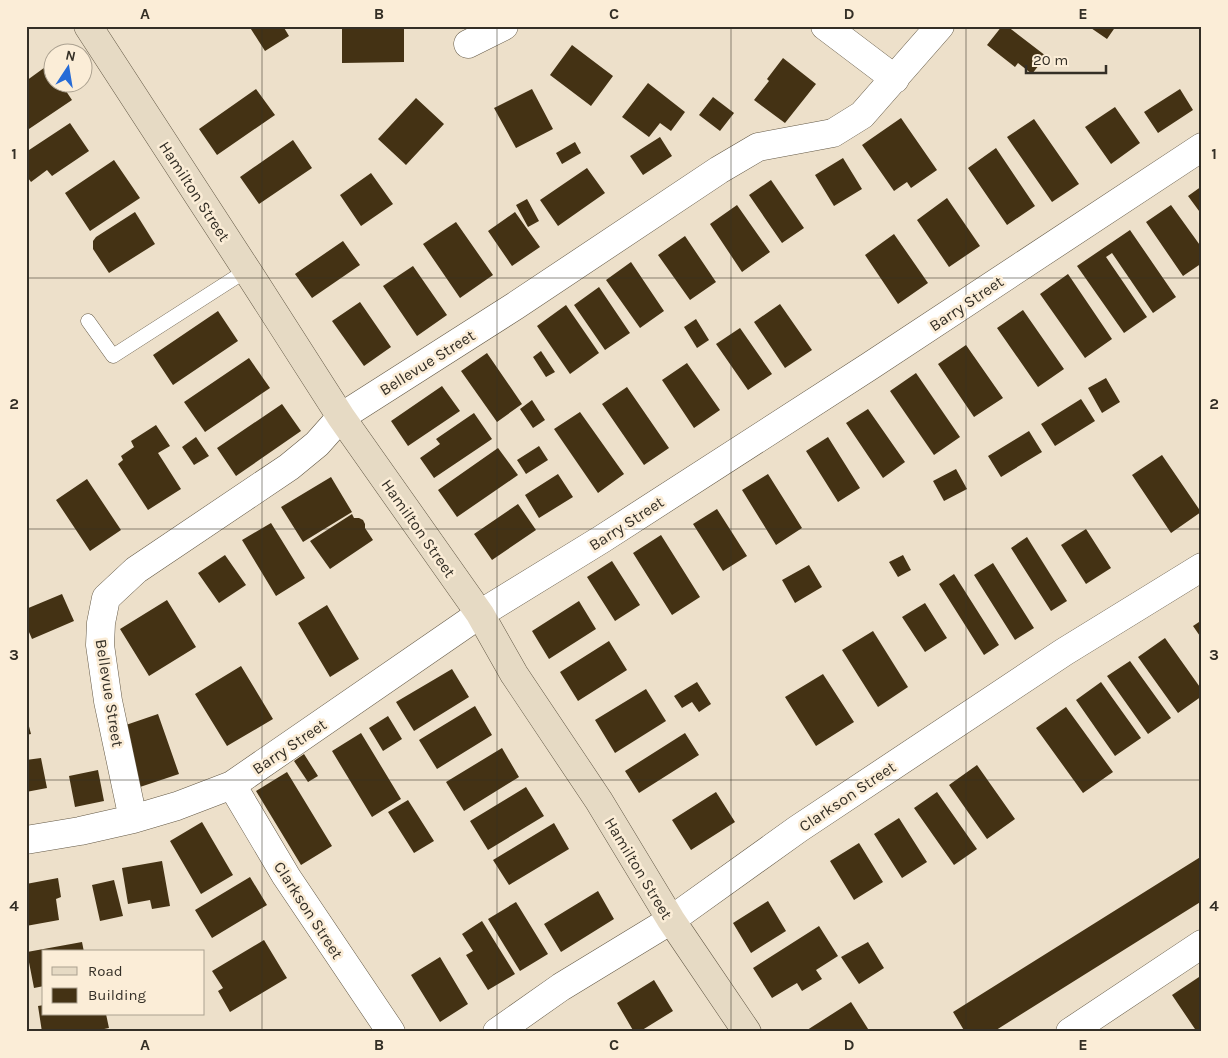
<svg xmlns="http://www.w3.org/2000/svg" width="1228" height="1058" viewBox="0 0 1228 1058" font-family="Karla,sans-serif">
  <rect width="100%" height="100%" fill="#ede0ca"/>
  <!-- building -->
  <path fill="#443214" d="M249,26H283L289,36L265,51Z
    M404,26V62L342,63V27Z
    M1002,26H1007L1046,56L1032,74L1018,63L1015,67L987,45Z
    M1088,26H1116L1107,39Z
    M572,45L613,76L591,106L550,75Z
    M783,58L816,84L785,123L754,100L769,81L767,79Z
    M48,65L52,71V82H60L72,100L26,131V81Z
    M648,83L685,112L671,131L660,123L649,137L622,117Z
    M256,89L275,115L217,155L199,129Z
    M532,89L553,129L516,148L494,108Z
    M1180,89L1193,110L1158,133L1144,112Z
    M713,97L734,113L720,131L699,115Z
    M416,98L444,124L406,165L378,139Z
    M1115,107L1140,143L1111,164L1085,127Z
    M901,118L937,170L911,188L907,182L894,191L862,145Z
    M1034,119L1079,184L1052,202L1007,137Z
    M70,123L89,151L52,176L47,170L31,182L26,175V152Z
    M660,137L672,156L643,175L630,156Z
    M293,140L312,168L259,204L240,177Z
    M575,142L581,153L562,164L556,153Z
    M996,148L1035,206L1007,225L968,168Z
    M843,158L862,189L834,206L815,175Z
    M114,160L140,198L90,231L65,193Z
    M587,168L605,193L558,226L540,200Z
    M371,173L393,204L361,226L340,195Z
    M771,180L804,228L782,243L749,195Z
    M1202,186V215L1188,196Z
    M947,198L980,246L949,267L917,220Z
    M527,199L539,221L528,227L516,205Z
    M737,205L770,252L742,272L710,224Z
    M1171,205L1202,248V263L1183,276L1146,222Z
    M135,212L155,244L109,273L93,249V241L96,237Z
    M515,212L540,247L512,266L488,231Z
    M456,222L493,275L460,298L423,244Z
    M1130,230L1176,297L1153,313L1112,253L1106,257L1147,317L1124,333L1077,266Z
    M894,234L928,283L898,304L865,255Z
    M685,236L716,282L690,300L658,255Z
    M343,241L360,265L312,298L295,274Z
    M631,262L664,311L640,328L606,280Z
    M413,266L447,315L417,336L383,286Z
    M1068,274L1112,339L1085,358L1040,294Z
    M599,287L630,333L605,350L574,305Z
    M360,302L391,347L364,366L332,321Z
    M780,304L812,350L785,368L754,322Z
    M566,305L599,353L570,374L537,326Z
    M1023,310L1064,369L1038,387L997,328Z
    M218,311L238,341L173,385L153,355Z
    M696,319L709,340L697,348L684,327Z
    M740,328L772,374L748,390L716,344Z
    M966,345L1003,398L974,417L938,364Z
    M541,351L555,372L546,377L533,357Z
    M487,353L522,404L497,422L461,371Z
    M249,358L270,388L205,432L184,402Z
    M687,363L720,410L694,428L662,380Z
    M916,373L960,437L934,455L890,391Z
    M1106,378L1120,402L1102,413L1088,388Z
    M442,386L460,411L408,446L391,421Z
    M627,387L669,448L644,465L602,404Z
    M1081,399L1095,421L1055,446L1041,424Z
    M532,400L545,420L533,428L520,409Z
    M282,404L301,431L236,476L217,448Z
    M868,409L905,462L883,478L846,423Z
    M580,412L624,474L598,493L554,429Z
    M474,413L492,439L434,478L420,458L440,444L436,439Z
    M156,425L170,446L158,453L181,489L148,510L118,464L123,460L121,456L134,447L131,441Z
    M1029,431L1042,452L1001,477L988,456Z
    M196,437L209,456L194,465L182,447Z
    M828,437L860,488L838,502L806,451Z
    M539,446L548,460L526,474L517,460Z
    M498,448L518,475L457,517L438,490Z
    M1162,455L1201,512L1171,533L1132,475Z
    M956,469L967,489L944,501L933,481Z
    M558,474L573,497L539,518L525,495Z
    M768,474L802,528L776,545L742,490Z
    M331,477L352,512L303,542L281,507Z
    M87,479L121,530L90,551L56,500Z
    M518,504L536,530L492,560L474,534Z
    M717,509L747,556L723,571L693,524Z
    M352,514L354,518H359L363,520L365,524V528L373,540L330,569L310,541Z
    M271,523L305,578L276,596L242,540Z
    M1086,529L1111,568L1086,584L1061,545Z
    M661,535L700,597L672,615L633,553Z
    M1027,537L1067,601L1051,611L1011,548Z
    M225,555L246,585L219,603L198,573Z
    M903,555L911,570L898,577L889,562Z
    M612,561L640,605L615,621L587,577Z
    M993,563L1034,628L1015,640L974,575Z
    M809,565L822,587L795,603L782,580Z
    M954,574L999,645L984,655L939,584Z
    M62,594L74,621L32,639L26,625V609Z
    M167,600L196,647L149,676L120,629Z
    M579,601L596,629L549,659L532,631Z
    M925,603L947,638L925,652L902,617Z
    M327,605L359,659L330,677L298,623Z
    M1202,620V639L1193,626Z
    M873,631L908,687L878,707L842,650Z
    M1165,638L1202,690V696L1178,713L1138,657Z
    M609,641L627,670L578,701L560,672Z
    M1130,661L1171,718L1148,734L1107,676Z
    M241,666L273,719L227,746L195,694Z
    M452,669L469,697L414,731L396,702Z
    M823,674L854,722L816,746L785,697Z
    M697,682L711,704L699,712L692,702L682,708L674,696Z
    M1101,682L1141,738L1115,756L1076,700Z
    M646,689L666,721L615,753L595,720Z
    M475,706L492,735L437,769L419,740Z
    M1066,707L1113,772L1083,793L1036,728Z
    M158,714L179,774L140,787L120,727Z
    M26,715L31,734L26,735Z
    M388,716L402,739L383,751L369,728Z
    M361,733L401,799L372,817L332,751Z
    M685,733L699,755L639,793L625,771Z
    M502,748L519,777L464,811L446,782Z
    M304,754L318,776L308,782L294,761Z
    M41,758L47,788L26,792V760Z
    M977,765L1015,819L987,839L949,785Z
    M98,770L104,801L75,807L69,776Z
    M287,772L332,846L301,865L256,791Z
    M526,787L544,816L488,850L470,821Z
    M716,792L735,822L691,850L672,820Z
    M937,792L977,849L954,865L914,808Z
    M408,800L434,841L414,853L388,812Z
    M899,818L927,862L902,878L874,834Z
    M202,822L233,875L201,894L170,841Z
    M554,823L569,849L509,885L493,860Z
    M859,843L883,882L854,900L830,861Z
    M1202,856V901L993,1032H965L953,1012Z
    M162,861L170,906L152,909L150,900L128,904L122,868Z
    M250,877L267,905L212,938L195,910Z
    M58,878L61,897L56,899L59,920L26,926V884Z
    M114,880L123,916L100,921L92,885Z
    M598,891L614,919L561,952L544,924Z
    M768,901L786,931L751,953L733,923Z
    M516,902L548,954L520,971L488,919Z
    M482,921L515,974L488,990L466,955L473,951L462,934Z
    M819,926L838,956L816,970L822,979L802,991L797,983L772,998L753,968Z
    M264,940L287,978L230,1012L218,991L223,988L212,971Z
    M82,942L84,952H44V986L34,988L27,952Z
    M868,942L884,968L859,984L841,957Z
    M440,957L468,1004L440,1022L411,975Z
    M1202,975V1032H1197L1172,995Z
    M654,980L673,1011L639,1032H634L617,1003Z
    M851,1002L870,1032H804Z
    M44,1005V1014H106L109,1028L90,1032H42L38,1006Z"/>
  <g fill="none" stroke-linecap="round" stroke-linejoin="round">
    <defs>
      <path id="lane" d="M88,321L113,356L247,270"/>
      <path id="street" d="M825,26L895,79
        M468,44L504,26
        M232,785L286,876L391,1032
        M133,819L108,701L100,645L101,623L106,598L136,570L289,467L317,444L341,417L515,306L719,170L758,147L833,133L862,115L940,26
        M26,840L80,831L133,819L177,806L232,785L480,614L602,539L870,366L1202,147
        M497,1032L561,987L671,920L798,829L1064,652L1202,567
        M1070,1032L1202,944"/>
      <path id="secondary" d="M88,26L250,275L341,417L480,614L514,674L599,801L671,920L747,1032"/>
    </defs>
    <!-- lane casing -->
    <use href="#lane" stroke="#635845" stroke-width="15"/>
    <!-- street casing -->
    <use href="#street" stroke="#635845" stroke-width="29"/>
    <!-- secondary casing -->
    <use href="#secondary" stroke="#635845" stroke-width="29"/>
    <!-- lane -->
    <use href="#lane" stroke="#fff" stroke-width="14"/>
    <!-- street -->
    <use href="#street" stroke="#fff" stroke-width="28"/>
    <!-- secondary -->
    <use href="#secondary" stroke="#e6dac4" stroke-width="28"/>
  </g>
  <!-- grid -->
  <path fill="none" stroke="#342f26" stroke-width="1" stroke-opacity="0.55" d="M262,26V1032M497,26V1032M731,26V1032M966,26V1032M26,278H1202M26,529H1202M26,780H1202"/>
  <g text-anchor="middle" stroke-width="5" stroke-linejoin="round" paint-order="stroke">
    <!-- street labels -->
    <g font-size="16" fill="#342f26" stroke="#fbedd7">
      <text transform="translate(195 191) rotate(57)" y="6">Hamilton Street</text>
      <text transform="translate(966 303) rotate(-34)" y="6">Barry Street</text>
      <text transform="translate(427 362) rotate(-32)" y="6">Bellevue Street</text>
      <text transform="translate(626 523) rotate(-33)" y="6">Barry Street</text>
      <text transform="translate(419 528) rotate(55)" y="6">Hamilton Street</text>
      <text transform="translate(110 693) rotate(81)" y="6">Bellevue Street</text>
      <text transform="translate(289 746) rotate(-34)" y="6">Barry Street</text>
      <text transform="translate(847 796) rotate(-34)" y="6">Clarkson Street</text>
      <text transform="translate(639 868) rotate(59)" y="6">Hamilton Street</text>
      <text transform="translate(309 910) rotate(57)" y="6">Clarkson Street</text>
    </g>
  </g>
  <!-- border -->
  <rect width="1228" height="1058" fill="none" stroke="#fbedd7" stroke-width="55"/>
  <!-- legend -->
  <rect x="42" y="950" width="162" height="65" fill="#fbedd7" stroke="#aba190"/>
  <rect x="52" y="967" width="25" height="8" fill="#e6dac4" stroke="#aba190"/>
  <text x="88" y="976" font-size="15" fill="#342f26">Road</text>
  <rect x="52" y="988" width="25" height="15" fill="#443214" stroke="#aba190"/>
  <text x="88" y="1000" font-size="15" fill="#342f26">Building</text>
  <!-- north arrow -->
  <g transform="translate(68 68) rotate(12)"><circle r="24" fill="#fbedd7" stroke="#aba190"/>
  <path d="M0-4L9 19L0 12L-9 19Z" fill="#266bd7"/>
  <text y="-8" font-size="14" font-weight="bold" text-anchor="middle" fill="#342f26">N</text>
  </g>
  <!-- scale -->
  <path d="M1026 65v8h80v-8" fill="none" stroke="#342f26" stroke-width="2.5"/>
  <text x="1033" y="65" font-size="15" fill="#342f26" stroke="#fbedd7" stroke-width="4" paint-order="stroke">20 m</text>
  <rect x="28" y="28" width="1172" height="1002" fill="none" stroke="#342f26" stroke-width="2"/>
  <g font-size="16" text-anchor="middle" font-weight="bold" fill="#342f26">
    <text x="145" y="19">A</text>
    <text x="379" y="19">B</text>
    <text x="614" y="19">C</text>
    <text x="849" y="19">D</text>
    <text x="1083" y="19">E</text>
    <text x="14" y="159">1</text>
    <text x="1214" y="159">1</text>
    <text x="14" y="409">2</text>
    <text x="1214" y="409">2</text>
    <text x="14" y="660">3</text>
    <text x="1214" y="660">3</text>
    <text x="14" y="911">4</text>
    <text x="1214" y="911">4</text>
    <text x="145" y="1050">A</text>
    <text x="379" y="1050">B</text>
    <text x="614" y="1050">C</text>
    <text x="849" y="1050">D</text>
    <text x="1083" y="1050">E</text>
  </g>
</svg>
